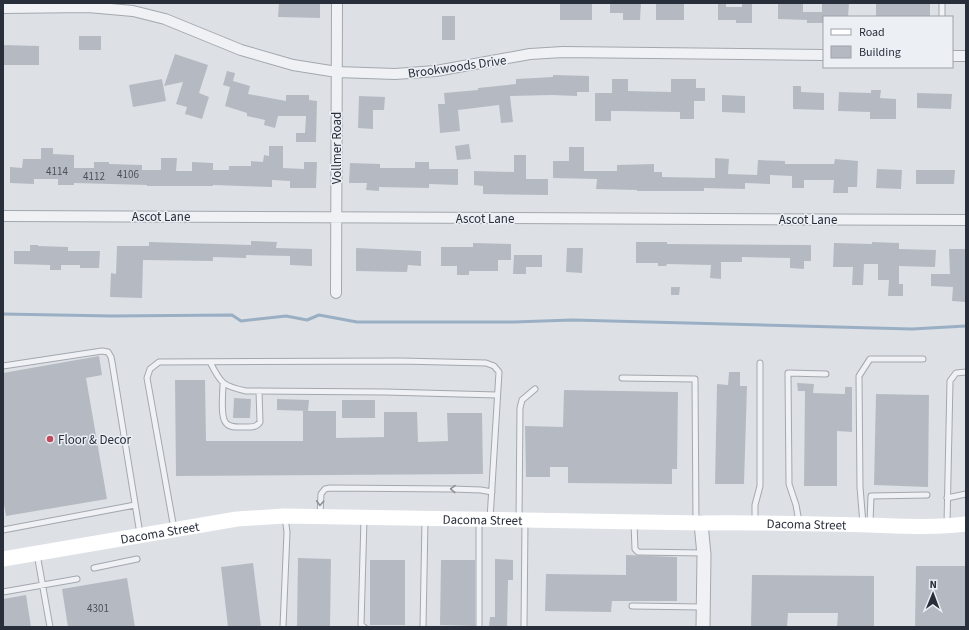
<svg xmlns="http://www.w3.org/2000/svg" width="969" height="630" viewBox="0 0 969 630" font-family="'Source Sans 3',sans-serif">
  <rect width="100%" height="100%" fill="#dde1e6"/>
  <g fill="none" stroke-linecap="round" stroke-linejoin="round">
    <!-- stream -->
    <path stroke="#9aafc3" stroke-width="3" d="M3,314L112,316L232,315L241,321L286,316L307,320L319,315L357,322H514L572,320L912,329L966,326"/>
  </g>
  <!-- building -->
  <path fill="#b5bac2" d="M279,3L320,4V18L278,17Z
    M560,3H592V20H560Z
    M610,3H641L640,20H623V13H610Z
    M656,3H684V20H656Z
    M718,3H726V7H742V3H752V23H736V20H718Z
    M778,3H803V12H822V3H849L848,17H824V23H807V20L778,19Z
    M876,3L907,4V3H930V17H876Z
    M442,16H455V40H442Z
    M79,36H101V50H79Z
    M3,45L39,46V65H3Z
    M175,54L208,65L199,93L209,97L202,119L185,114L187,107L176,104L183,82L164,86Z
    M227,71L235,73L233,81L250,86L248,94L286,101V95H309V100L317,101L316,142H296V133H305L306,116H278L275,128L264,125L265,120L247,116V113L225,106L230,87L223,85Z
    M553,75L589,76V92H577V96L552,95L510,96L513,122L501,123L499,105L458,110L460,131L440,133L438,104H445L444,93L478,90V88L516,84V79L553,77Z
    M162,79L166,101L133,107L129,85Z
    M612,79H628V91L671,92V79H696V88H705V101H694V119H680V112L621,111H611V121H595V93H612Z
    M793,86H801V92L824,93V110L793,109Z
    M871,90H881L880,98L896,99V119H870V112L838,111L839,92L871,93Z
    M917,93L952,94L951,109L917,108Z
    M722,95L745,96V113L722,112Z
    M359,96L385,97L384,110H373V129L358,128Z
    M469,144L471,159L457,160L455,146Z
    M269,146H283V168L304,169V162H317L316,188H290V181L272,180V187L213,185V186H147V185L74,183V185H58V179H34V184L10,183V167L22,168L23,159H41V148H53V154L74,155V168H94V162H109V164L142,165V170H161V158H177L176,171H192V162L213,163V170H229V166H251V161L263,162L264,155L269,156Z
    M569,147H584V171H617V165L654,164V172H662V177L715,178V158L729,159L728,174L757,175L758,160L785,161V164H834L835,159L858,161L857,187H848V193H833L834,180H804V188H792V176L770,175V184L745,183V189L704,188V191H637V190L596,189L597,179L553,178V161H569Z
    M514,155H526V179H548V195L483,194V186L474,185V171L514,172Z
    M415,162H429V169H458V185L429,184V188L379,187V191L366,190L367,183H349L350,163L380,164V168H415Z
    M877,169L902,170L901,189L876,188Z
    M916,170H955L954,184H916Z
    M251,241L277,242L276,248L312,249V266L290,265V256L246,255V258L213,257V261L143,260L142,298L110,297L111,273L116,274L117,246H149V242L251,245Z
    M636,242H667V244L811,245V261H804V269L790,268V258L742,257V262H721V279L710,278L711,265L667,264L666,266H658V263H636Z
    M872,242L899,243V249L936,250L935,267L899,266V284H903V296H888L889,280H878V264H864L863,285H852L853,267H833L834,243L872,244Z
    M473,243L511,244V260H498V271H469V275H457V266H441V247H473Z
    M30,245H38V246L68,247V251H100L99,268H80V265H61V270H50V265L14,264V251H30Z
    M356,248L421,251V266L408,265L407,272L356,271Z
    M567,248H583L582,273L566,272Z
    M949,249H966L965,302L952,301L953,287L931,286V274H950Z
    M514,255H542V267H526V274H513Z
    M671,287H680L679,295H671Z
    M99,356L102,375L86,378L107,499L6,516L3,499V373Z
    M729,372H740V386H747L744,484H715L717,384L728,385Z
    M175,380H205L206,441H303V411H336V438L384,437V412H417L418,442L448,441L447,413H482L483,474L176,476Z
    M797,383L814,384L813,393L845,394V387H852V432L837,431V486H804L805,391H798Z
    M564,390L678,392L677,469H672V484L568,483V467H550V477H526L525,426L563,427Z
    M876,394L929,395L928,487L874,485Z
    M234,398L251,399L250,418H233Z
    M277,399L309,400L308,411L277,410Z
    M342,400H375V418H342Z
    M626,555L677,557V601H612L611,612L545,611L546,574L626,575Z
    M298,558L331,559L330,627H297Z
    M495,559L513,560V580H508L507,626H489L490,617H495Z
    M370,560H405V625H370Z
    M441,560H475V626L440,625Z
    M253,563L261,627H228L221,567Z
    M916,566H966V627H915Z
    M752,575L874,576V627H837L838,613H788L787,627H751Z
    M127,578L135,627H68L62,589Z
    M26,595L31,627H3V599Z"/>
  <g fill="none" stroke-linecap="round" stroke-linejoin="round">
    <defs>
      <path id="service" d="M942,17V3
        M210,362C221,384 223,386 246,391L385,392L497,395
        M3,366L102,351L108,352L111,357L112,362L140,534
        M622,378L695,379L696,522
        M223,384C223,393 220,417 226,423C230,428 238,427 244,427C250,427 256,428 260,422L259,391
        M947,498L966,494
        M320,515L321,494L325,489L330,488L452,489L481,490L492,492
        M364,519L361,625L364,627
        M519,519L520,408L522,400L535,389
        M479,521V627
        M755,521V505L760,486V363
        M799,522L796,505L789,484L788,373L826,374
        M634,523L635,549L638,552L703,553
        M863,524L860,487L859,376L870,359H923
        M870,524L871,496L927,495
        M947,524L950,381L956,373L966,372
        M174,529L147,378L150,369L159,362L401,361L486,363L494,366L499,372L490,519
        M3,530L135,505
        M37,554L50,627
        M94,568L137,559
        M3,592L77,579
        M632,606L702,607
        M283,627L287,532L285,517
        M423,627L425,520
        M524,627L525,522"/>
      <path id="minor" d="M3,8L88,7L133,11L165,19L241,50L293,65L337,72L395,74L436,71L530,54L563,52L824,55
        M952,56H966
        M3,216L966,220
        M336,293L337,3"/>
      <path id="tertiary" d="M701,523L704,555L703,627"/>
    </defs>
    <!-- service casing -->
    <use href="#service" stroke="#a3a8af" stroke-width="7"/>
    <!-- minor casing -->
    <use href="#minor" stroke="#a3a8af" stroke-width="12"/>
    <!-- tertiary casing -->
    <use href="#tertiary" stroke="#a3a8af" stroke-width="15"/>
    <!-- service -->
    <use href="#service" stroke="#eff1f4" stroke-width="5"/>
    <!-- minor -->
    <use href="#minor" stroke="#eff1f4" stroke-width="10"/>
    <!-- tertiary -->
    <use href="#tertiary" stroke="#eff1f4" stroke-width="13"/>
    <!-- secondary -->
    <path stroke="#fff" stroke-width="15" id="s1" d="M3,559L237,519L284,516L701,523C757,522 813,524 869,525C901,526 934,528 966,524"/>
  </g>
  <!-- one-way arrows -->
  <defs><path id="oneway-chevron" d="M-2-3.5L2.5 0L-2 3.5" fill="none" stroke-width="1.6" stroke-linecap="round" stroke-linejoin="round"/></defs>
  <g stroke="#8c9098">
    <use href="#oneway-chevron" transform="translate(453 489) rotate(-179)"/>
    <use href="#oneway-chevron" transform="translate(320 503) rotate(93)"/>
  </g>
  <!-- markers -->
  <circle fill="#c34a5e" stroke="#eceff4" stroke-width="1.5" cx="50" cy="439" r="4"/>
  <g text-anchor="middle" stroke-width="3" stroke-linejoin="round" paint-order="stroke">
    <!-- number labels -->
    <g font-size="11" fill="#4b525d">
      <text x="57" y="175">4114</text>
      <text x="128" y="178">4106</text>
      <text x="94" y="180">4112</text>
      <text x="98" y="612">4301</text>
    </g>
    <!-- street labels -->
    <g font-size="13" fill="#282f3b" stroke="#eceff4">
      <text transform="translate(457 66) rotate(-8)" y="5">Brookwoods Drive</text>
      <text transform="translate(336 148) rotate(-90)" y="5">Vollmer Road</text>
      <text x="161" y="221">Ascot Lane</text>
      <text x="485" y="223">Ascot Lane</text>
      <text x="808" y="224">Ascot Lane</text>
      <text dy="5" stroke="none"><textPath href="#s1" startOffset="483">Dacoma Street</textPath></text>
      <text dy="5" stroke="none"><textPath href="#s1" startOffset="807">Dacoma Street</textPath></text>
      <text dy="5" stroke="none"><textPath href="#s1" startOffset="159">Dacoma Street</textPath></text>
    </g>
    <!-- poi labels -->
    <g font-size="13" fill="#282f3b" stroke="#eceff4" text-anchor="start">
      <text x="58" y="444">Floor &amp; Decor</text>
    </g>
  </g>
  <!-- border -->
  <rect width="969" height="630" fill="none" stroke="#282f3b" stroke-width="8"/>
  <!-- legend -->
  <rect x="823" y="16" width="130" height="52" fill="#eceff4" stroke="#9ea2aa"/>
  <rect x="831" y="29" width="20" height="6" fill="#ffffff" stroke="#9ea2aa"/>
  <text x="859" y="36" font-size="12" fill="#282f3b">Road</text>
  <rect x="831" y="46" width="20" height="12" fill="#b5bac2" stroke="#9ea2aa"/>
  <text x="859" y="56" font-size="12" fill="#282f3b">Building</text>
  <!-- north arrow -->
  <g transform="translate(933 594) rotate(1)" stroke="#eceff4" stroke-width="3" paint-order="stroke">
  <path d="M0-3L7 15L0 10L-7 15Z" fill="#282f3b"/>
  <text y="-6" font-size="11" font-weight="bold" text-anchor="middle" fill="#282f3b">N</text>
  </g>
</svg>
